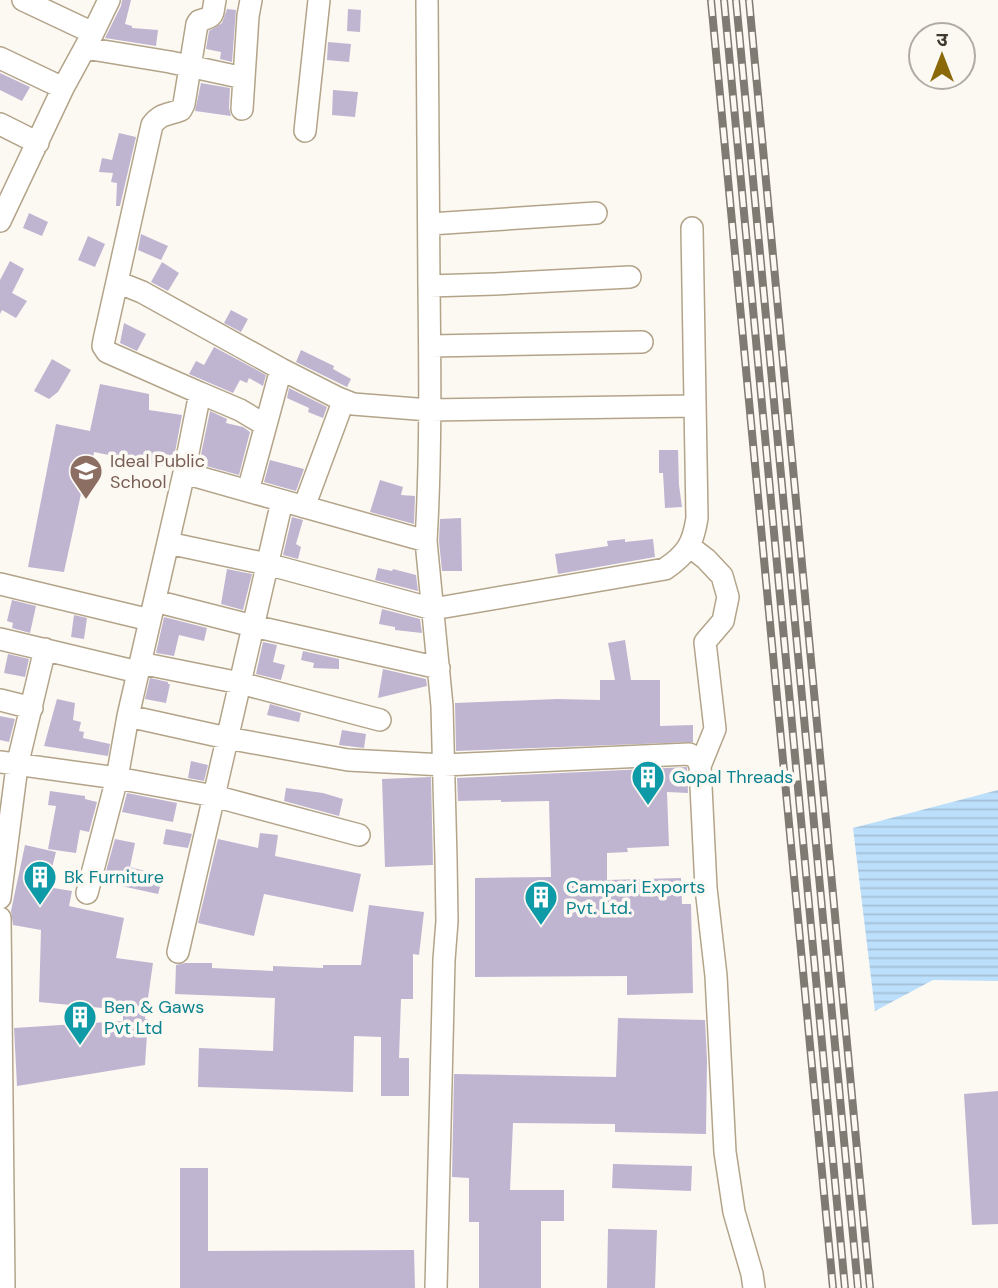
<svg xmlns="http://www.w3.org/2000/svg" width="998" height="1288" viewBox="0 0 998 1288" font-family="'DM Sans','Noto Sans Devanagari',sans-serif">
  <defs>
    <pattern id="water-rules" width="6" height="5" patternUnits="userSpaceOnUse" patternTransform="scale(1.75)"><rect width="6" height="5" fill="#bcdffb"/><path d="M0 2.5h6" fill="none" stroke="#a3c0d7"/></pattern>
  </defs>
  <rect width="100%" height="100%" fill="#fcf9f3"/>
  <!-- water -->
  <path fill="url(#water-rules)" d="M998,790V981L933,980L875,1011L853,828Z"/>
  <!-- building -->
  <path fill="#c0b5d1" d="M122,0H131L125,24L132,26V28L158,30L156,46L105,38L121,6Z
    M227,9L236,10L232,62L220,59L221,52L206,49L209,31L222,23Z
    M348,9L361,10L360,32L347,31Z
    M328,42L351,44L349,62L327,60Z
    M0,73L30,87L22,101L0,90Z
    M201,83L230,88L229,108L231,116L195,111Z
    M333,90L358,92L355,117L332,115Z
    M119,133L136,137L120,206H116L117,183L111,182L113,173L99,172L102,158L112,160Z
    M29,213L48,222L42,236L23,228Z
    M141,234L168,246L161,260L138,250Z
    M88,236L105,244L95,267L78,260Z
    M10,261L24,269L12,293L27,301L16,318L2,310L0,314V280Z
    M162,262L179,273L168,291L151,282Z
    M231,310L248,319L241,332L224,323Z
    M124,323L146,334L137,351L120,343Z
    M214,347L266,375L263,386L249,378L247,383L240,380L233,393L189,374L196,361L204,365Z
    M301,350L334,366L333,369L351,379L347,387L296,362Z
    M52,359L71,370L58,392L49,399L34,391Z
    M100,384L149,394V410L182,415L172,468L94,452L93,458L89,457L64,572L28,567L56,424L90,431Z
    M289,388L327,407L323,418L308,412L309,408L287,398Z
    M210,411L227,419L226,423L243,427L250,432L239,475L199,464Z
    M659,450H678L679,485L682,507L665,508L663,473H659Z
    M270,460L304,469L296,491L264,482Z
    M380,480L403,487L401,495L415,496L414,524L370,512Z
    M292,517L303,520L296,544L301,547L298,559L283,555Z
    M461,518L462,571H442L439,541L440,519Z
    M625,539V542L653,539L655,557L558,574L555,554L608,546L607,541Z
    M378,568L392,571L393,569L416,575L418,591L375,580Z
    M227,569L252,574L243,610L221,604Z
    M12,600L36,606L30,633L12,628L13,623L7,621Z
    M382,609L420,619L422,633L395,630V627L379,624Z
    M74,615L87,618L84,639L71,637Z
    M164,617L207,628L204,641L179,635L174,656L156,653Z
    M625,640L631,680H660V726L693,725V742L456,751L455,703L557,699L600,700V680H615L608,643Z
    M263,642L277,645L273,662L285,665L281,680L256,674Z
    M303,651L339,659V669L313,668L314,663L301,660Z
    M8,654L29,659L25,677L4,673Z
    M383,669L426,679L427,686L378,698Z
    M150,678L168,682V684H170L166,703L145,699Z
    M57,699L75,703L73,720L81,722L79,731L84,732L83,738L110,744L108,756L44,746Z
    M270,704L301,713L299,722L267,715Z
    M0,716L15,719L9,742L0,740Z
    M342,730L366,734L364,748L339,745Z
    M191,761L208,765L204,781L188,778Z
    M687,767L688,793L667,792L669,846L627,848L628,852L607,853V880L681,878L682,904H691L693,993L627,995V976L475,977V878L551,877L549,801L501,802V800L458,801L457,778Z
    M431,777L433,865L385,867L382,779Z
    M286,788L323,793L343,799L339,816L284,801Z
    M50,791L85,796V799L97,802L89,832L80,830L76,853L48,849L56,806L48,805Z
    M127,793L177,803L173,822L122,812Z
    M166,829L192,834L188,848L163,844Z
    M260,833L278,835L275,856L361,874L353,912L264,894L254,936L198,923L218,839L258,848Z
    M115,839L135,843L130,867L163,876L158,894L103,882Z
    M25,845L56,852L47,887L72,891L69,906L124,918L116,958L153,963L145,1019H148L145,1065L17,1086L14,1028L123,1021V1010L39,1002L41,930L13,925L11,911Z
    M369,905L424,912L419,955L413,954V999H401L399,1058H409V1096H381V1037L354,1036L353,1092L198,1087L199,1048L273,1051L275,998L175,994L176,965L185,963H212V968L273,971V966L323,968V965H361Z
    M618,1018L705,1020L707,1060L706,1134L615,1132V1124L513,1123L510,1190H564V1221H541V1288H479V1222H469V1178L452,1177L454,1074L616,1077Z
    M998,1091V1224L972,1225L964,1094Z
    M613,1164L692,1166L691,1191L612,1188Z
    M180,1168H208V1251L414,1250L415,1288H180Z
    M608,1229L657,1230L655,1288H607Z"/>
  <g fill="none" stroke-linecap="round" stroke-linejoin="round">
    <defs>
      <path id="street" d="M23,0L93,33
        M85,48L170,62L244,78
        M0,58L63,88
        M242,109L248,16L251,0
        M0,124L38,143
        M305,131L319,0
        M0,221L63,88L93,33L109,0
        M430,224L596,213
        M117,282L142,292L281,369L338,398L353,404L429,410L694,406
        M429,286L495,284L630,277
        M431,346L642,342
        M200,393L240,410L265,425
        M184,473L426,541L442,706L446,859L447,921L444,960L436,1288
        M248,491L281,369
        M304,507L340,410L345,402
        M426,541C431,456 430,371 429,287C428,191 428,96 427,0
        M168,543L267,564L433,609L665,569C687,554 693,544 697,518L692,228
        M689,546L706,559L722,576L728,597L723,621L705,642L715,729L700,766
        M0,584L150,620
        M155,601L253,626L439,668
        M0,639L138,672
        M140,663L240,683L380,720
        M0,700L32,708
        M128,716L227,738L348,760L444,765L689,754L697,758L700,766L706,888L716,976L725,1152L734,1212L752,1274L754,1288
        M0,762L117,778L214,796L359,835
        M87,893L117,778L128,716L184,473L200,393L107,352L103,346L104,340L152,125C161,113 168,115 181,110L184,104L197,24L199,21C215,16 212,16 215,0
        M0,898L17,766L45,649
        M0,918L4,1288
        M178,952L282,501"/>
    </defs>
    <!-- street casing -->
    <use href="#street" stroke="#b3a489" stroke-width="24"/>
    <!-- street -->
    <use href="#street" stroke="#fff" stroke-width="21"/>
    <defs>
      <path id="rail" d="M711,0L833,1288
        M724,0L845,1288
        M736,0L858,1288
        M749,0L870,1288"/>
    </defs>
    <!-- rail casing -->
    <use href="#rail" stroke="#807b72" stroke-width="8"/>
    <!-- rail -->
    <use href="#rail" stroke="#fcf9f3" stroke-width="5" stroke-dasharray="16" stroke-linecap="butt"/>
  </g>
  <!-- icons -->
  <defs>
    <symbol id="school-pin" viewBox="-11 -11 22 30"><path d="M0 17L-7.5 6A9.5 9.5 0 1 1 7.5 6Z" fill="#8d6e63" stroke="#fcf9f3"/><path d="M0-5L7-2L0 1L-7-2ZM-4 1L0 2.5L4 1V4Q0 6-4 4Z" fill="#fff"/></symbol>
    <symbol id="building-pin" viewBox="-11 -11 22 30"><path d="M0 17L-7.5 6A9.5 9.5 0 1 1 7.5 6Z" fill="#0f9aa8" stroke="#fcf9f3"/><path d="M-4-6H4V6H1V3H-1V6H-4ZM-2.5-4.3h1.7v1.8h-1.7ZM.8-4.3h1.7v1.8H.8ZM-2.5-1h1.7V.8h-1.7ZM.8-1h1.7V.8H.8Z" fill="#fff"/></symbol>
  </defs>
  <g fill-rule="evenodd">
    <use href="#school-pin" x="67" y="452" width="38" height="52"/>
    <use href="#building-pin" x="629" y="758" width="38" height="52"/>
    <use href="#building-pin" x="21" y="858" width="38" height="52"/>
    <use href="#building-pin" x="522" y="878" width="38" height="52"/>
    <use href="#building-pin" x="61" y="998" width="38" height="52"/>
  </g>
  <g text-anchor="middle" stroke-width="7" stroke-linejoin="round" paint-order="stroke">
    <!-- education labels -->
    <g font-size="18" fill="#785e54" stroke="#fcf9f3" text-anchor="start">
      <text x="110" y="467">Ideal Public<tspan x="110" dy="21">School</tspan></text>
    </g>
    <!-- culture labels -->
    <g font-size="18" fill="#0d838f" stroke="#fcf9f3" text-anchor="start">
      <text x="672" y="783">Gopal Threads</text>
      <text x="64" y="883">Bk Furniture</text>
      <text x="566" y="893">Campari Exports<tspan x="566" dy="21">Pvt. Ltd.</tspan></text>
      <text x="104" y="1013">Ben &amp; Gaws<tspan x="104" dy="21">Pvt Ltd</tspan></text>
    </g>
  </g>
  <!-- north arrow -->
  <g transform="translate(942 56)"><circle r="33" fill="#fcf9f3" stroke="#b0aca4" stroke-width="2"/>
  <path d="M0-5L12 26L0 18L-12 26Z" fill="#8b6909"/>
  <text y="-10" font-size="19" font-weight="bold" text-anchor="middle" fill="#3f392e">उ</text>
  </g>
</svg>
